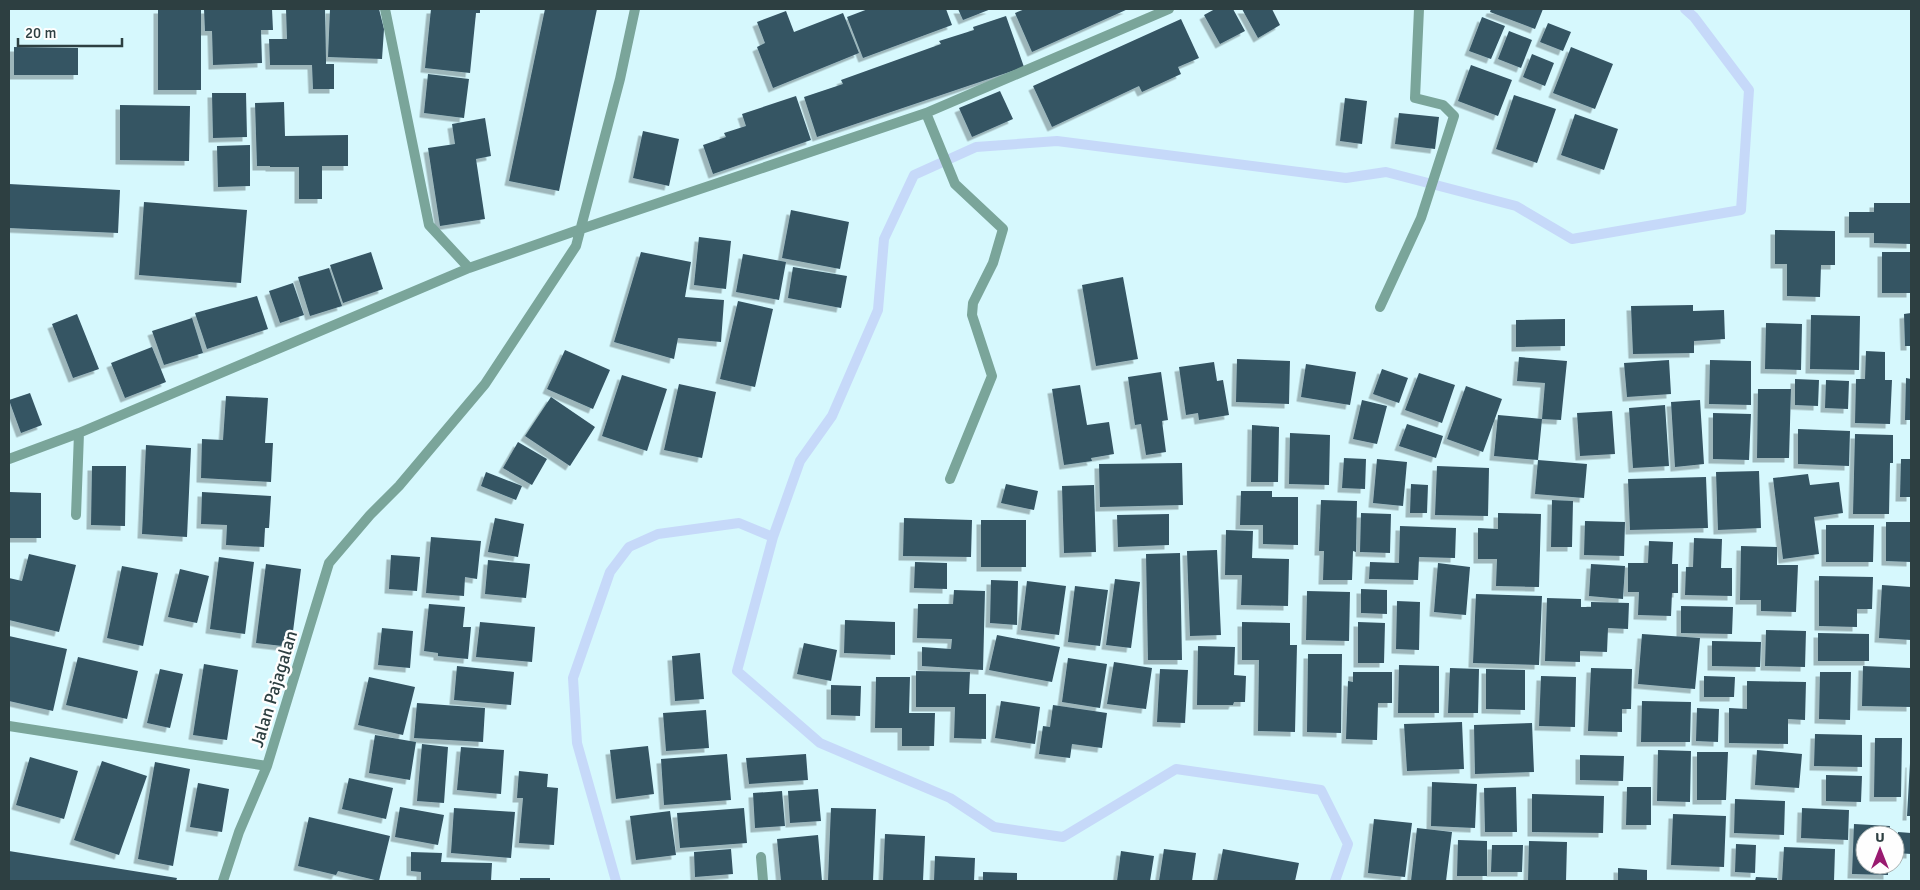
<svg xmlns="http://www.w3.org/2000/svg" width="1920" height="890" viewBox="0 0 1920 890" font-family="Signika,sans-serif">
  <defs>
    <filter id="shadow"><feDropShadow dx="-4.5" dy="4.5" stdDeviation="0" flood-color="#0004"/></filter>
  </defs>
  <rect width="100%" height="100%" fill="#d6f8fd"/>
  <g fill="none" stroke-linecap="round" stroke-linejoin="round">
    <!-- stream -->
    <path stroke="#c6d9f9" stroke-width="10" d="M616,881L577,743L573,678L610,572L629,547L658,534L739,523L773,537
      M1335,881L1348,844L1321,790L1176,769L1063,837L994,827L950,798L820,743L737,671L773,537L800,461L832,416L878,310L884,239L914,175L976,147L1057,141L1346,178L1386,172L1516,206L1572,239L1741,210L1749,90L1694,17L1685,9"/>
  </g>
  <!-- building -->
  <path fill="#355464" filter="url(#shadow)" d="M158,9H201V90H158Z
    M204,9H272L273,30H261L262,63L213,65L212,31H205Z
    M286,9H325L326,60V64H334V89H313L312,65H270L269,39H287Z
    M330,9H379L384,29L382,59L328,57Z
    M431,9H480V13H476L470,73L425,68Z
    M545,9H597L559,191L509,181Z
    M868,9H946L952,25L863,58L847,17Z
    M958,9H991L963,20Z
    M1025,9H1128L1032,52L1015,13Z
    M1215,9H1233L1245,31L1220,44L1204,15Z
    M1242,9H1272L1280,25L1258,38Z
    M1491,9H1543L1535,29L1490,12Z
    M786,11L794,32L843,13L859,53L773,88L757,47L765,43L757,22Z
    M1006,16L1024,67L817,137L804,97L843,84L841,80L941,44L939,41L974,30L973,27Z
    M1482,17L1505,26L1491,59L1469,51Z
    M1181,19L1199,58L1178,67L1181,74L1142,92L1139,86L1052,127L1033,86Z
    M1548,23L1571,32L1563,51L1540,42Z
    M1509,31L1532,40L1521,68L1498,59Z
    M14,47L78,48V75H14Z
    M1571,47L1613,64L1595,109L1553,93Z
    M1532,54L1554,63L1545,86L1523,77Z
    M1471,65L1512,80L1498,116L1458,101Z
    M428,74L469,79L464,118L424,113Z
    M1000,91L1013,119L972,137L959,108Z
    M212,93H246L247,137L213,138Z
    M1514,95L1556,109L1537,163L1496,149Z
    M796,96L811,140L713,174L703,145L726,137L724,133L746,126L742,114Z
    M1345,98L1367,101L1362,144L1340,141Z
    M284,102L285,136L348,135V166H322V199H299V167H270V166H257L255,103Z
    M120,105L190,106L189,161L120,160Z
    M1399,113L1439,117L1435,149L1395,144Z
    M1575,114L1618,129L1604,170L1561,155Z
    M485,118L491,156L476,159L485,219L440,226L428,148L455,144L452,124Z
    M643,131L679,139L669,186L633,178Z
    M250,145V186L218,187L217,146Z
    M9,184L120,190L118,233L9,228Z
    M144,202L247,210L241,283L139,275Z
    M1874,203H1911V244L1874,243V233H1849V212H1874Z
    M791,210L849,222L840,269L782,258Z
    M1775,230L1835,231V265H1821L1820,297L1787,296V264H1775Z
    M699,237L731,241L726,289L694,285Z
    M371,252L383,289L343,303L330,265Z
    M641,252L691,262L685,297L724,300L721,342L678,338L674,359L614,342Z
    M1882,252H1911V293H1882Z
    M743,254L786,262L779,300L736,292Z
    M793,267L847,276L841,308L788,298Z
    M329,268L342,306L310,316L298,277Z
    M1123,277L1138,359L1096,366L1082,285Z
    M293,283L304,315L280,323L269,291Z
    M257,296L268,329L207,349L195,313Z
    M738,301L773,309L755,387L720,379Z
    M1693,305V311L1724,310L1725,339L1694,341V353L1633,354L1631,306Z
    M1911,313V346H1905L1904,314Z
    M77,314L99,369L73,378L52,324Z
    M1811,315L1860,316L1859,370L1810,369Z
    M192,318L203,353L164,365L152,331Z
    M1565,319V346L1516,347V320Z
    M1766,323L1802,324L1801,370L1765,369Z
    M152,347L166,382L125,398L111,363Z
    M565,350L610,370L593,409L547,389Z
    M1866,351L1885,352V380H1892L1890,424L1855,423L1856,379H1865Z
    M1519,357L1567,361L1561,420L1542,419L1545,383L1517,381Z
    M1237,359L1290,361L1289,404L1236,402Z
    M1669,360L1671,394L1627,397L1624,363Z
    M1710,360L1751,361V405L1709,404Z
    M1214,362L1217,381L1223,380L1229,415L1199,420L1198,413L1186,415L1179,367Z
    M1306,364L1356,372L1350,405L1301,397Z
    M1382,369L1408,378L1399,403L1373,394Z
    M1161,372L1168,420L1162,421L1166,452L1146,455L1141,424L1135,425L1128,377Z
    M1419,373L1455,385L1442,423L1405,410Z
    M622,375L667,389L647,451L602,436Z
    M1906,378L1911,379V420H1905Z
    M1795,379L1819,380L1818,406L1795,405Z
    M1826,380L1849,381L1848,409L1825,408Z
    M679,384L716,392L702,458L664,450Z
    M1080,385L1087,425L1109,422L1114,454L1091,458L1092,461L1064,465L1052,389Z
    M1466,386L1502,399L1483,452L1447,439Z
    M1758,389H1791L1789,458H1757Z
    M30,393L42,425L21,433L9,400Z
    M226,396L268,398L265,443H273L271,482L201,478L202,439L223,440Z
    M551,397L595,427L570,466L525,436Z
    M1362,400L1387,406L1377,444L1353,439Z
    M1700,400L1704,464L1675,467L1671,402Z
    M1665,405L1669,466L1633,468L1629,408Z
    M1612,411L1615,454L1580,456L1577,413Z
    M1713,413L1751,414L1749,460L1713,459Z
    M1498,415L1542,419L1538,460L1587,464L1584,498L1535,494L1538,460L1494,456Z
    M1407,424L1443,436L1436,458L1399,446Z
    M1252,425L1279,427L1278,482H1251Z
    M1798,429L1850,431L1849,466L1798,464Z
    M1290,433L1330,435L1329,485L1289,484Z
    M1855,434L1893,435V463H1890L1889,514H1853Z
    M518,442L547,459L532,485L503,468Z
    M146,445L191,448L187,537L142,534Z
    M1344,458L1366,459L1365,489L1342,488Z
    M1377,459L1407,462L1403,506L1373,503Z
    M1901,459H1911V497H1900Z
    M1182,463L1183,505L1100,507L1099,464Z
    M92,466H126L125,526L91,525Z
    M1437,466L1489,468L1488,516L1435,515Z
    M1759,471L1761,528L1718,530L1716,472Z
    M486,472L522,486L516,500L481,486Z
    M1808,474L1810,485L1839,482L1843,513L1814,517L1819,554L1783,559L1773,478Z
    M1706,477L1708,528L1630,530L1628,479Z
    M1006,484L1038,491L1034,510L1001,503Z
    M1411,484L1428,485L1427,513H1410Z
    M1094,485L1096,552L1064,553L1062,486Z
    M1241,491H1272V497H1298V545L1263,544V525H1240Z
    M9,492L41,493V538H9Z
    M202,492L271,496L269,528H265L264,547L226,545L227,525L201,524Z
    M1321,500L1357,501L1356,552L1353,551L1352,580H1323L1324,551H1319Z
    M1552,500L1573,501L1572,547H1551Z
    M1361,513L1391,514L1390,553L1360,552Z
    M1498,513L1541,514L1539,587L1496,586L1497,559H1478V528L1498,529Z
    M1169,514V545L1118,547L1117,515Z
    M495,518L524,524L518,557L488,552Z
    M904,518L972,520L971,557L903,556Z
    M981,520H1026V567H981Z
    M1585,521L1625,522L1624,556L1584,555Z
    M1886,522H1911V562L1886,561Z
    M1826,525H1874L1873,562H1826Z
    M1400,526L1456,528L1455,558L1419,557L1418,580L1369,579L1370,562L1399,563Z
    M1226,530L1253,531L1252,558L1289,559L1288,606L1241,605L1242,575H1225Z
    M431,537L481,541L477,579L465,577L464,596L426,593Z
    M1694,538L1722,539L1721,568H1732V596L1685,595L1686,567H1693Z
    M1649,541L1673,542L1672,564H1678V593H1672L1671,616L1638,615L1639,592H1628V563H1648Z
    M1741,546L1777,547V565H1798L1796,612L1761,611V600H1740Z
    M1217,550L1221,635L1190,636L1187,551Z
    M1180,553L1182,660H1148L1146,554Z
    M29,554L76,565L59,632L9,620V578L22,581Z
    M391,555L420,557L417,591L389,589Z
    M219,557L254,562L245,634L210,629Z
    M488,560L530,564L526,598L485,594Z
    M915,562L947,563V589L914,588Z
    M1438,563L1470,567L1466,615L1434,612Z
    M266,564L301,569L291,647L256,643Z
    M1591,564L1625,566L1623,599L1589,596Z
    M122,566L158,573L143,646L107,638Z
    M180,569L209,576L197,623L168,617Z
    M1819,576L1873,577L1872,609H1857V627L1819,626Z
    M1115,579L1140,582L1131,648L1106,645Z
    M991,580L1018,581L1017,625L990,623Z
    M1027,581L1066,586L1059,635L1021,630Z
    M1882,585L1911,587V640L1879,638Z
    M1075,586L1108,590L1100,646L1068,642Z
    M1361,589L1387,590V614L1361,613Z
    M954,590L985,591L983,670L922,666V647L951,649L952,639L917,638L918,604H953Z
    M1307,591L1350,592L1349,641L1306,640Z
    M1476,594L1542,596L1539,665L1473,663Z
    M1547,598L1581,599V607H1591V602L1629,603L1628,629L1608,628L1607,652L1580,651V662L1545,661Z
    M1397,601L1420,602L1419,650L1396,649Z
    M429,604L465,607L463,627H471L468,659L438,656V653L424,651Z
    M1681,606L1733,607L1732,634L1681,633Z
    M845,620L895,622V655L844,653Z
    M480,622L535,627L532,662L476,657Z
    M1242,622L1290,623V645H1297L1295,732L1258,731L1259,660H1242Z
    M1358,622L1385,623L1384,663H1358Z
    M382,628L413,631L410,668L378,665Z
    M1766,630L1806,631L1805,667L1765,666Z
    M1818,633L1869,634V661H1818Z
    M1642,634L1700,638L1695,689L1638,684Z
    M997,635L1060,647L1052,682L989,670Z
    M9,636L67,649L53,711L9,701Z
    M1712,641L1761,642L1760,667L1712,666Z
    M804,643L837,650L831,681L797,674Z
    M1198,646L1235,647L1234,675L1246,676L1245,702H1234L1233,705H1197Z
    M700,653L704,699L675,701L672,656Z
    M1308,654H1342L1341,733L1307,732Z
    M78,657L138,671L127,719L66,705Z
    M1068,658L1107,664L1100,708L1062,702Z
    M1114,662L1152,668L1146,709L1107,704Z
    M204,664L238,670L227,740L193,735Z
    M1399,665L1439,666V713H1398Z
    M457,666L514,672L511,705L454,700Z
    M1863,666L1911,668V707L1862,706Z
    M1450,668L1479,669L1478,713H1448Z
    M1591,668L1632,669L1631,709H1622V732L1588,731Z
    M160,669L183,674L170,728L147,723Z
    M1160,669L1188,670L1185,723L1157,722Z
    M1486,669L1525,670V710L1486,709Z
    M916,671L970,672L969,694H986V739L954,738L955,707H916Z
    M1353,672H1392V703H1378L1377,740L1346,739L1348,681L1353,682Z
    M1820,672H1851L1850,720L1819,719Z
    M1541,676L1576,677L1575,727L1539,726Z
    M1704,676L1735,677L1734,697H1704Z
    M369,677L415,687L403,735L358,725Z
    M876,677H910L909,713H935L934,746H902V728H875Z
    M1747,681L1806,682L1805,720L1788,719V744L1729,743V708L1747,709Z
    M831,685L861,686L860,716L831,715Z
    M1001,701L1040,707L1035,744L995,738Z
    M1642,701L1691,702L1690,742H1641Z
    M417,703L485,708L483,742L414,738Z
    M1053,705L1107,713L1102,748L1072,744L1070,758L1039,754L1043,726L1050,727Z
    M1697,708L1719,709L1718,742L1696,741Z
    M706,710L709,748L666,751L663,713Z
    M1462,722L1464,769L1407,771L1404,724Z
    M1532,723L1534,772L1475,774L1474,725Z
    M1815,734L1862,735V767L1814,766Z
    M375,735L416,742L410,780L369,773Z
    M1875,738H1902L1901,797H1874Z
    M422,744L448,747L444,803L417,801Z
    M648,746L654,794L616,799L610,750Z
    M461,747L504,750L501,794L457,790Z
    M1658,750L1691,751L1690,802L1657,801Z
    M1757,750L1802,754L1799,788L1755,785Z
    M1697,752H1728L1726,800H1697Z
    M727,754L731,800L664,805L661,759Z
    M806,754L808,780L749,784L746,758Z
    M1580,755L1624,756L1623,781L1580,780Z
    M30,757L78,771L64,819L16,805Z
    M102,761L147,776L119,855L74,840Z
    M155,762L190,769L173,866L138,859Z
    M1910,763H1911V816H1907Z
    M519,771L548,774L547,787L558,788L554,845L519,843L523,798H517Z
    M1826,775L1862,776L1861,802L1826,801Z
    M349,778L393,788L386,819L342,809Z
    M1432,782L1477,784L1475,828L1431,826Z
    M198,783L229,789L222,832L190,827Z
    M1516,787L1517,832H1485L1484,788Z
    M1627,787H1651V825H1626Z
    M818,789L821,821L790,823L788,791Z
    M782,791L785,826L755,828L753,793Z
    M1532,794L1604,796L1603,833L1532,832Z
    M1735,799L1785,801L1784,835L1734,833Z
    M400,807L444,815L438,845L395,837Z
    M454,808L515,812L511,858L451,853Z
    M744,808L747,843L680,848L677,813Z
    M831,808L876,809L873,881L828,880Z
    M1802,808L1849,810L1848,840L1801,838Z
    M670,811L676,855L636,860L630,816Z
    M1673,814L1726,816L1724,867L1671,865Z
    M309,817L390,836L379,881L338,871L336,875L298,866Z
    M1374,819L1412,823L1405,877L1368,873Z
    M1854,824L1890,826L1889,835H1865V865H1888V875L1852,874Z
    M1417,828L1452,832L1446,881H1411Z
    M1898,832L1911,833V854L1897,853Z
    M885,834L925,836L923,881H883Z
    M818,835L822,881H781L777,839Z
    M1458,840L1487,841V876H1457Z
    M1529,841L1567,842L1566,881H1528Z
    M1736,844L1756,845L1755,873L1735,872Z
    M1492,845H1523L1522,872H1491Z
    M1784,847L1835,849L1834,881H1782Z
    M731,849L733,874L695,877L694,852Z
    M1164,849L1196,853L1192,881H1159Z
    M1223,849L1299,863L1295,881H1217Z
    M9,851L177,878L176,881H9Z
    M1121,851L1154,856L1150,881H1117Z
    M411,852L442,853L441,862L492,863L491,881H421V872L411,871Z
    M935,856L975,858L974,881H934Z
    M1618,868L1647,870V881H1618Z
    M983,872L1017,873V881H983Z
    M1756,877L1777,878V881H1755Z
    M520,878H550V881H520Z"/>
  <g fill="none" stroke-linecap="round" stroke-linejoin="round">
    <!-- street -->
    <path stroke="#7aa59a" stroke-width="10" d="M385,9L429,225L469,268
      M926,113L955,184L1003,229L993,263L973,303L972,315L992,376L950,479
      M1380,307L1421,218L1454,116L1443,105L1415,98L1419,9
      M9,459L79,433L469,268L581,229L926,113L1169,9
      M76,515L79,433
      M9,726L267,766
      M761,857L763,881
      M223,881L239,832L267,766L329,563L370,515L399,486L485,384L576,246L620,79L635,9"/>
  </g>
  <g text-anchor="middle" stroke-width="5" stroke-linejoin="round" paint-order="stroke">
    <!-- street labels -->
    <g font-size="18" fill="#2d3f41" stroke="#fefefe">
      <text transform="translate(274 689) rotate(-73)" y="6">Jalan Pajagalan</text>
    </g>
  </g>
  <!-- border -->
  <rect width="1920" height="890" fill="none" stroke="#2d3f41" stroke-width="20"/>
  <!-- north arrow -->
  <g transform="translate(1880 850)"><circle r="24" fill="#fefefe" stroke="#aab2b2"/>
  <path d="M0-4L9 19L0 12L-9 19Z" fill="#991a70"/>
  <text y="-8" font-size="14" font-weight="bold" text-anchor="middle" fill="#2d3f41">U</text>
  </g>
  <!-- scale -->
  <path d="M18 38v8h104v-8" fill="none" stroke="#2d3f41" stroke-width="2.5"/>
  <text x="25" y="38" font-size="15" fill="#2d3f41" stroke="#fefefe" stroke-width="4" paint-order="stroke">20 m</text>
</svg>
